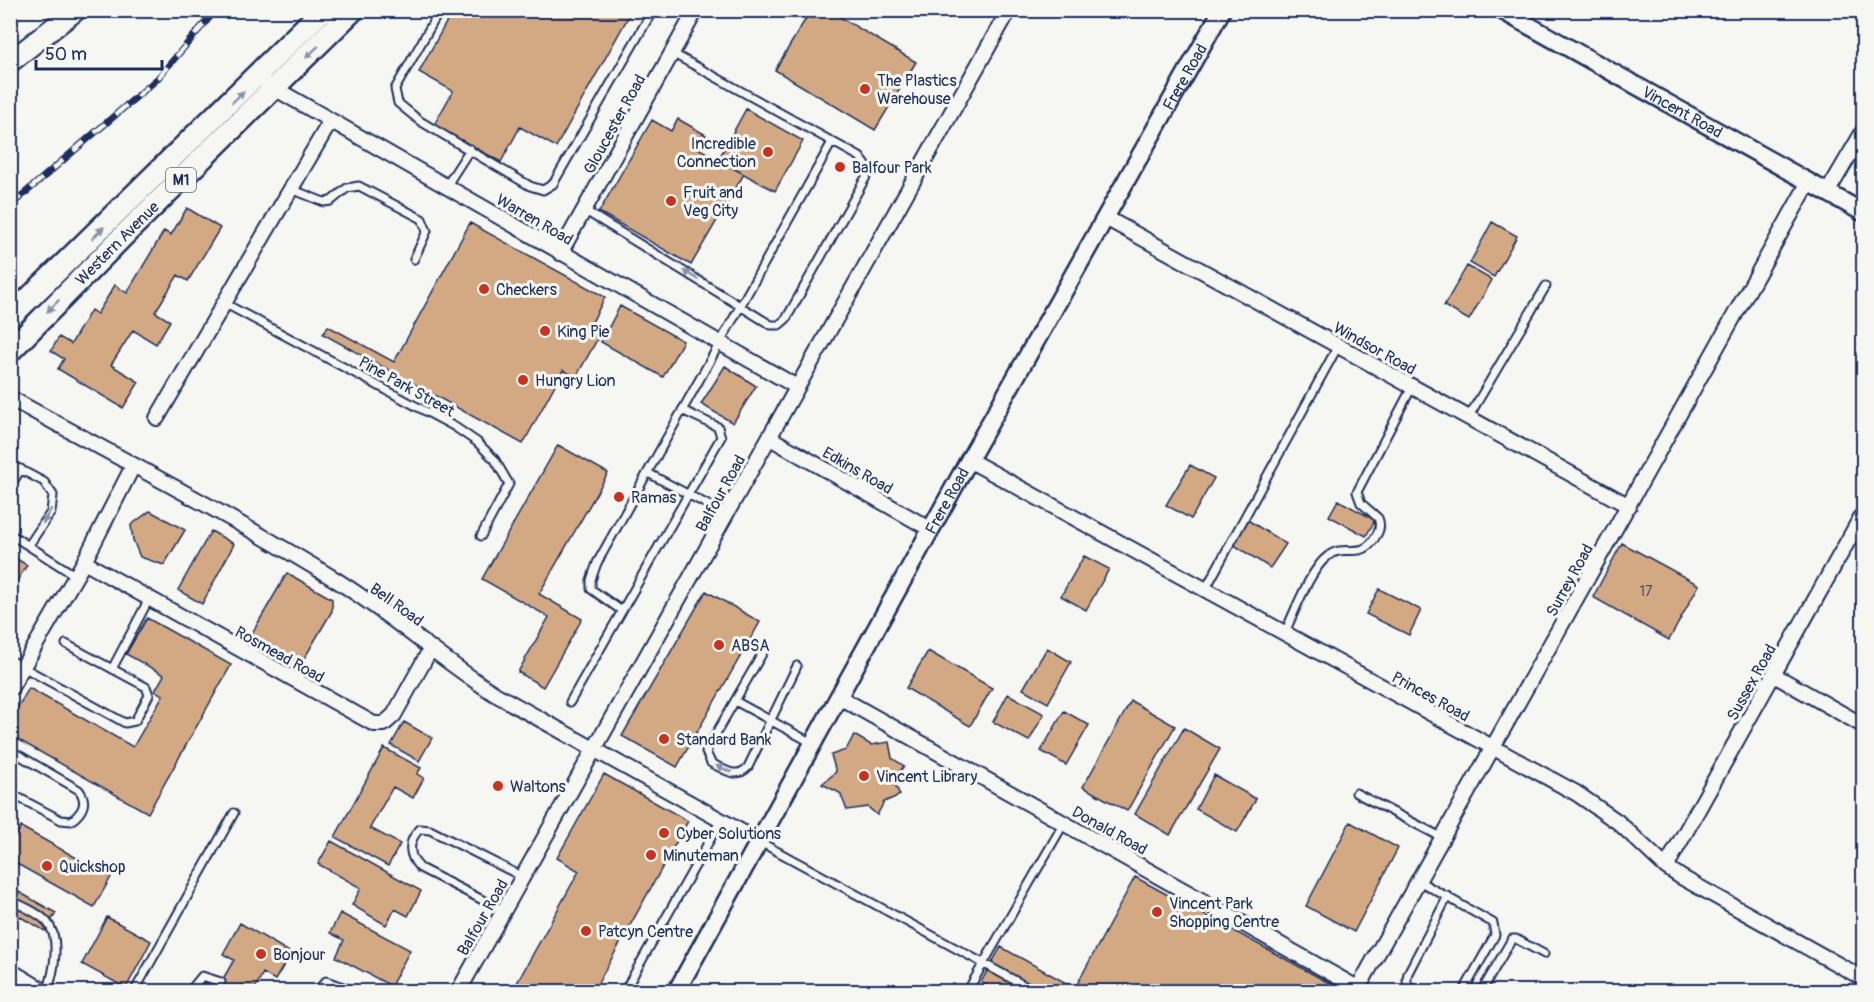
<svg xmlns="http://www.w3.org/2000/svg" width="1874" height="1002" viewBox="0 0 1874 1002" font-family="Pangolin,sans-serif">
  <rect width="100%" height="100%" fill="#f6f6f2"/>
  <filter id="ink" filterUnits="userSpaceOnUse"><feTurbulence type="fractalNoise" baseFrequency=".0167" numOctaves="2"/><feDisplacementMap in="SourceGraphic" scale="12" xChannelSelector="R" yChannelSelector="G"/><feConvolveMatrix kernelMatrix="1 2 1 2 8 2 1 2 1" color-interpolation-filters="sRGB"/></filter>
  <g filter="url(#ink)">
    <!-- building -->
    <path fill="#d3a984" stroke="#1b2f5e" stroke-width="1.5" d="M453,10H632L556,147L520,127L501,162L434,125L453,91L419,72Z
      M811,10H828L916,62L875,130L775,70Z
      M746,109L803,141L775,191L718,160Z
      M678,119L706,135L698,148L744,174L691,265L599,212L652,120L671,131Z
      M187,208L220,228L188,281L178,275L155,312L170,321L156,344L133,330L111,365L139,382L123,408L58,369L64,359L51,351L59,337L71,344L91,310L97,314L115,285L127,293L164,231L171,235Z
      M1492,222L1517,236L1494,277L1470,263Z
      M470,223L605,297L587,332L598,338L576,377L563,370L523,444L323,334L328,326L394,362Z
      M1467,266L1492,280L1469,320L1444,306Z
      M620,306L683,341L663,377L601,342Z
      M725,366L756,386L733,423L701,404Z
      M558,445L608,473L539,594L582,619L543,687L518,672L549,617L482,579Z
      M1190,465L1214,478L1191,519L1166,505Z
      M1338,500L1375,520L1366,536L1329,516Z
      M150,511L185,530L164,565L140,557L133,540L131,525Z
      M1246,519L1286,544L1270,568L1231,543Z
      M211,531L234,544L202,604L178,590Z
      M1622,543L1699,585L1669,640L1593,597Z
      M10,555L27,565L10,592Z
      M1084,556L1109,569L1086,610L1061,596Z
      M287,573L332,599V611L301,664L251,635Z
      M1379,589L1421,610L1409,635L1366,614Z
      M706,591L760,622L677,767L622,736Z
      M147,618L231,665L148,813L10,735V721L29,688L133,747L163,695L155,691L164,675L126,654Z
      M1047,648L1071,662L1048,703L1023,689Z
      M928,651L992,688L970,726L906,688Z
      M1008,694L1044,714L1029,741L993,722Z
      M1131,701L1175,726L1127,811L1083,787Z
      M1064,711L1089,725L1066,765L1041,751Z
      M404,722L432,738L419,761L391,745Z
      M1184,728L1220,749L1170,835L1135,814Z
      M854,735L871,745L889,742L892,758L904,766L893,780L900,795L884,802L877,815L868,807L847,810L840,793L822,784L836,772L831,755L846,750Z
      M384,748L421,768L417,774L424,778L413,798L393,787L370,828L400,844L388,866L335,837Z
      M604,774L688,821L593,992H512L579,871L557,858Z
      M1214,775L1256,799L1237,832L1196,809Z
      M1350,822L1398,848L1354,932L1306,906Z
      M21,827L111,877L94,907L10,860V846Z
      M331,841L421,891L408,916L395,909L386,925L352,905L361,888L318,864Z
      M1135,877L1331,984L1326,992H998L981,982L1001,947L1075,988Z
      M10,887L56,913L45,931L10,911Z
      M340,913L410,950L391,986L336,957L344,940L330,933Z
      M107,917L151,941L126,988L82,964Z
      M240,923L291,953L275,980L263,973L253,992H199L204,982L217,990L221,982L234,960L223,954Z"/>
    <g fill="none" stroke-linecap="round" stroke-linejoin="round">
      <defs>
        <path id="service" d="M440,10L395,89L398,103L420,121L530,186L543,190L553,184L653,10
          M445,188L470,149
          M291,189L324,202L331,201L347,188L359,186L422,219L427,231L414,259
          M584,210L771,325H779L786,319L866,177V165L860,157L672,53
          M224,303L455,427L477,442L495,460L509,484L481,536
          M1468,418L1546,286
          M10,464L44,482L53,495L51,512L29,545
          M648,473L727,515
          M10,487L21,469
          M10,534L76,576
          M1205,590L1338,346
          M622,611L591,589V580L597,563L832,142
          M1284,634C1294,614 1310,569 1328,556C1346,542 1362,562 1376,536C1380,530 1381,525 1378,518L1361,503L1357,492L1412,387
          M766,647L710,744L706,752L711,763C724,769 736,780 748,767L797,666
          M10,660L125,723L135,721L149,695L146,687L66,644
          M112,669L149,599
          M735,701L812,743
          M570,702L721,437L718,427L682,410
          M10,750L79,790C88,802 83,812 71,821L61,820L10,793
          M1356,793L1443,838
          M760,842L1036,992
          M1419,881L1493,923L1495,935L1463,992
          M10,900C22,906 38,912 47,922C61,938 54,973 47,992
          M504,911L420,868C408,856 407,841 420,829L430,830L523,877
          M134,992L234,813
          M189,992L202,976L221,982
          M316,992L326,981L357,992
          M624,992L721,820
          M967,992L1064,823
          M1418,992C1408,986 1405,985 1408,973L1448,896
          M1481,992L1512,939H1516L1544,954"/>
        <path id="minor" d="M267,84L797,387
          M1827,193L1864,130
          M1106,218L1629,506
          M560,253L696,10
          M10,398C119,458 230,515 336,580C391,614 440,659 495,694L760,842
          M157,418L330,122
          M770,438L930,529
          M969,460L1576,793L1618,822L1666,867L1681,877L1864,979
          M84,562L374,724H384L394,715L430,650
          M1774,675L1864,726
          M10,689L84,562L133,466
          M839,697L1363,991
          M1666,867L1864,512
          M458,992L1009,10
          M1356,992L1809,182"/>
        <g id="tertiary">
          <path id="s1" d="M1501,10L1864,213"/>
          <path id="s2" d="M676,992L969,460L1222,10"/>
        </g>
        <path id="secondary" d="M10,62L76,10
          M10,974L40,992"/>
        <g id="primary">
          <path d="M10,317L323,10"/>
          <path id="s3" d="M10,351L124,235L353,10"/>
        </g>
      </defs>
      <!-- service casing -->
      <use href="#service" stroke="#1b2f5e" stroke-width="11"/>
      <!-- minor casing -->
      <use href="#minor" stroke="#1b2f5e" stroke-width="18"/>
      <!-- tertiary casing -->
      <use href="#tertiary" stroke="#1b2f5e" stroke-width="21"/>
      <!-- secondary casing -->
      <use href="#secondary" stroke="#1b2f5e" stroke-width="24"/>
      <!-- primary casing -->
      <use href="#primary" stroke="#1b2f5e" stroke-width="26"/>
      <!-- service -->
      <use href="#service" stroke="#f6f6f2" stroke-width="7"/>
      <!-- minor -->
      <use href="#minor" stroke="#f6f6f2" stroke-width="14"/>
      <!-- tertiary -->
      <use href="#tertiary" stroke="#f6f6f2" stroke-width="16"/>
      <!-- secondary -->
      <use href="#secondary" stroke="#f6f6f2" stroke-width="20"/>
      <!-- primary -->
      <use href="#primary" stroke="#f6f6f2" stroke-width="21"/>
      <defs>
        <path id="rail" d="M10,206L157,79L216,10"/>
      </defs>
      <!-- rail casing -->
      <use href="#rail" stroke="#1b2f5e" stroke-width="7"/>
      <!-- rail -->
      <use href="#rail" stroke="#f6f6f2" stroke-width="4.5" stroke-dasharray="14" stroke-linecap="butt"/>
    </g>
    <!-- one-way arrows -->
    <defs><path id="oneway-solid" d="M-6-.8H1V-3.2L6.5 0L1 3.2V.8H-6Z" transform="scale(1.5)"/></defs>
    <g fill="#8892a8">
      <use href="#oneway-solid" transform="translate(312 52) rotate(137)"/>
      <use href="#oneway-solid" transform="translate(238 97) rotate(-44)"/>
      <use href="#oneway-solid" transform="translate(98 233) rotate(-45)"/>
      <use href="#oneway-solid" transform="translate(691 275) rotate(-148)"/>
      <use href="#oneway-solid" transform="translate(53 306) rotate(135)"/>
      <use href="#oneway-solid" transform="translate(47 516) rotate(120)"/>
      <use href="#oneway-solid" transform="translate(724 769) rotate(-156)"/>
    </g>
  </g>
  <!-- markers -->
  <g fill="#c8321e" stroke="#f6f6f2" stroke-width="2">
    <circle cx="865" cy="89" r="6"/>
    <circle cx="768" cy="152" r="6"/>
    <circle cx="840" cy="167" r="6"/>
    <circle cx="671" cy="201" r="6"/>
    <circle cx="484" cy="289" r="6"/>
    <circle cx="545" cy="331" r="6"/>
    <circle cx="523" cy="380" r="6"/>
    <circle cx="619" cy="497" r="6"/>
    <circle cx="719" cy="645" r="6"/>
    <circle cx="664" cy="739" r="6"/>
    <circle cx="864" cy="776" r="6"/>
    <circle cx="498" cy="786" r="6"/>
    <circle cx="664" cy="833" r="6"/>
    <circle cx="651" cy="855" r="6"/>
    <circle cx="47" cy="866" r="6"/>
    <circle cx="1157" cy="912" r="6"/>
    <circle cx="586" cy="931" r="6"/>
    <circle cx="261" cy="954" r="6"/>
  </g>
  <g text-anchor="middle" stroke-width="6" stroke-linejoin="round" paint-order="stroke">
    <!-- number labels -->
    <g font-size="14" fill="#494e68">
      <text x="1646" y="596">17</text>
    </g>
    <!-- shield labels -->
    <rect fill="#f6f6f2" stroke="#5d6b8a" stroke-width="1.5" x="166" y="168" width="30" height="24" rx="4.5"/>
    <g font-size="15" font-weight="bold" fill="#1b2f5e">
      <text x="181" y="185">M1</text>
    </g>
    <!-- street labels -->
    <g font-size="16" fill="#1b2f5e" stroke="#f6f6f2">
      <text dy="6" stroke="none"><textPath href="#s2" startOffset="1047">Frere Road</textPath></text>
      <text dy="6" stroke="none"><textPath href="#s1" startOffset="208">Vincent Road</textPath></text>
      <text transform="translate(614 124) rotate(-61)" y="6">Gloucester Road</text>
      <text transform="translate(535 219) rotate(30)" y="6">Warren Road</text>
      <text dy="6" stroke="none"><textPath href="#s3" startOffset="152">Western Avenue</textPath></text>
      <text transform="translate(1375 348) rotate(29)" y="6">Windsor Road</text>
      <text transform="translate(407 386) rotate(29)" y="6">Pine Park Street</text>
      <text transform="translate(858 470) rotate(30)" y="6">Edkins Road</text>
      <text transform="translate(720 493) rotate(-61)" y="6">Balfour Road</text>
      <text dy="6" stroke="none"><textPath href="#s2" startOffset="561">Frere Road</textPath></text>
      <text transform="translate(1569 580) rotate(-61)" y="6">Surrey Road</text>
      <text transform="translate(397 604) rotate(36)" y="6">Bell Road</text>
      <text transform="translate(280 654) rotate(29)" y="6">Rosmead Road</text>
      <text transform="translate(1751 682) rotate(-61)" y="6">Sussex Road</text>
      <text transform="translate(1431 696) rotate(29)" y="6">Princes Road</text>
      <text transform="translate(1110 830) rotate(29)" y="6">Donald Road</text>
      <text transform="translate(482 917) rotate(-60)" y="6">Balfour Road</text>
    </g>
    <!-- poi labels -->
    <g font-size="16" fill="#1b2f5e" stroke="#f6f6f2" text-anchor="start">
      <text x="877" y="86">The Plastics<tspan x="877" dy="18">Warehouse</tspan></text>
      <text x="756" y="149" text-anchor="end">Incredible<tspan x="756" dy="18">Connection</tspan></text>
      <text x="852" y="173">Balfour Park</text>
      <text x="683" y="198">Fruit and<tspan x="683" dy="18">Veg City</tspan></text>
      <text x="496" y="295">Checkers</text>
      <text x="557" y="337">King Pie</text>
      <text x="535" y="386">Hungry Lion</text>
      <text x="631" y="503">Ramas</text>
      <text x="731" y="651">ABSA</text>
      <text x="676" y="745">Standard Bank</text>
      <text x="876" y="782">Vincent Library</text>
      <text x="510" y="792">Waltons</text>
      <text x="676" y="839">Cyber Solutions</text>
      <text x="663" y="861">Minuteman</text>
      <text x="59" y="872">Quickshop</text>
      <text x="1169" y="909">Vincent Park<tspan x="1169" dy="18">Shopping Centre</tspan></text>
      <text x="598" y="937">Patcyn Centre</text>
      <text x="273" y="960">Bonjour</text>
    </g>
  </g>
  <!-- margin -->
  <rect width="1874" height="1002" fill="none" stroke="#f6f6f2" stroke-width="36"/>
  <rect x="18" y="18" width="1838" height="966" fill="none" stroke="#1b2f5e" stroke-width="2" filter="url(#ink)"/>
  <!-- scale -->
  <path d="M36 60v9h126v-9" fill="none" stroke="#1b2f5e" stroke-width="3"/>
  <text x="45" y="60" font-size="18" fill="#1b2f5e" stroke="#f6f6f2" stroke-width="4.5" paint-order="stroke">50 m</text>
</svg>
